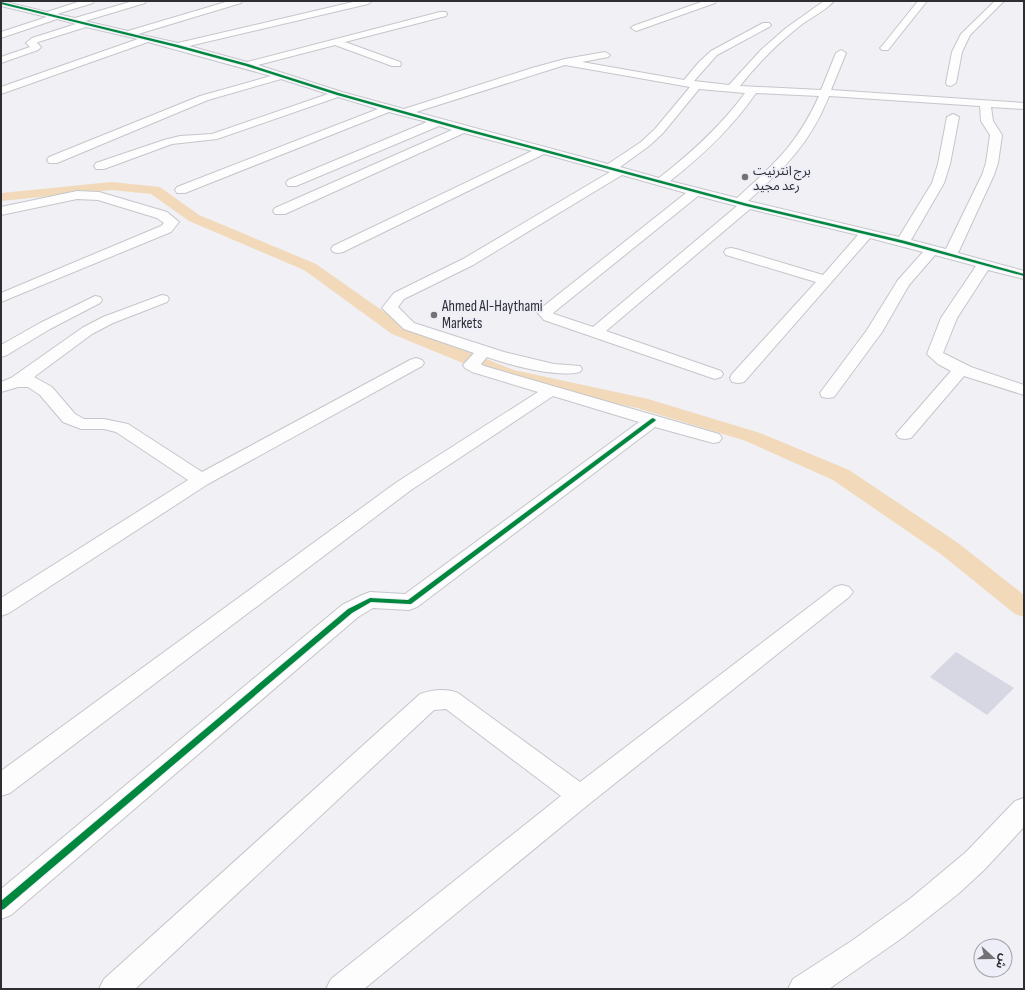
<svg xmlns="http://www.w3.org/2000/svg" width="1025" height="990" viewBox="0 0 1025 990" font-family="'Sofia Sans Condensed','Noto Sans Arabic',sans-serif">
  <rect width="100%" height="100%" fill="#f0f0f5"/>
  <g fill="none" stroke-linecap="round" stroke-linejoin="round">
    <!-- canal -->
    <path fill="#f2d9ba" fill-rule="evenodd" d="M111,182L160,187L199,215L316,264L404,326L514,370L648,399L760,433L849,470L958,543L1024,595V617L1015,614L942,555L833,480L746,441L637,408L502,379L392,334L304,270L189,221L151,194L111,190L1,201V193Z"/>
  </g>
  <!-- building -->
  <path fill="#d6d7e3" d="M956,652L1014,688L987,715L930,677Z"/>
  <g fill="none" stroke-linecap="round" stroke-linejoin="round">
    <defs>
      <path id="minor" d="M1,1L47,12L81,1H94L93,3L57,14L75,18L133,1H146L145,3L85,21L128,31L229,1H242L241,3L138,34L178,43L357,1H372L368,4L189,46L247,62L440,12H446L447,14L446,16L345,42L400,62L401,64L400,66H392L335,45L258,65L342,92L404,109L532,68L565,59L605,52L610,55L608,57L582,62L684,80L699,62L711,51L763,23H769L771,25L769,27L717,55L694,81L729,85L761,50L786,28L824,1H834C826,10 812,17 801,25C778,43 758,63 740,86L821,90L836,53L841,50L846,53L831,90L1024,103V109L991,107L993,121L1002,135L998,163L994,175L958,253L1024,271V279L988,270L957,318L943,353L971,367L1024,385V395L964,376L911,438L905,439L899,438L896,434L951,371L938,364L927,354L941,318L976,266L935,255L909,285L882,332L834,397L828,398L822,397L820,393L867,330L898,280L923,252L870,238L744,382L738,383L732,382L730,378L732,374L816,282L726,255L724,252L726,249L731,248L736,249L823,275L858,235L750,209L606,331L721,371L723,374L721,377L715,379L709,377L544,320L537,312L540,309L686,193L622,175L473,265L404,299L398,307L414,323L504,352L554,364L580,366L582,369L580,372C556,378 510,365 487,357L481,364L484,366L719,434L722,438L719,442L713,443L655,427L417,607L409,610L373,608L358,617L11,915L1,919V889L342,605L362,595L370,592L405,594L639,422L553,396L411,490L10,793L1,796V771L397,482L538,392L472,372L465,368L463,365L474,353L404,329L382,308L394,293L463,259L610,172L544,154L343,252L338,253L333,252L331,249L333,246L532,151L464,133L285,214H275L273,211L275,208L452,130L439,126L296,186H288L286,183L288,180L427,122L389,112L185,193H177L175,190L177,187L378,109L338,97L217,139L172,144L104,169H96L94,166L96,163L164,140L180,136L212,134L328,94L281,79L208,100L57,163H49L47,160L49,157L200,96L271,76L148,42L1,94V87L138,39L86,27L38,42L37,43L41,47L38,50L1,63V57L30,47L26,43L32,38L76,24L57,19L1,38V32L47,17L1,6ZM565,65L690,87L655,129L641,142L608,164L416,112ZM699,89L745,93C721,126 692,152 659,178L620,167L649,146L663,133ZM756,93L819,96C797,145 774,164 737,198L670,181C703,155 732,128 756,93ZM829,96L980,106L981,121L990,135L986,163L982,175L946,249L911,240L944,183L950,164L959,117L953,114L947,117L938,164L932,183L899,237L748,201C786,166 809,145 829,96ZM698,196L737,206L593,327L554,314L553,313Z
        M704,1H716L715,3L639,30L636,31L631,28L633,26Z
        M918,1H927L888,50H882L880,48L882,46Z
        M995,1H1004L970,35L962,52L956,83L951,86L947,85L946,83L952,52L961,34Z
        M77,191L99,192L167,212L179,222L171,232L1,302V293L161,226L164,223L157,218L98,200L77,199L1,215V207Z
        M162,295L167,296L169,299L167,302L113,323L92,334L34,377L52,387L75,414L84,419H104L128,424L202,472L410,360L416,358L422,360L424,363L422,366L208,484L9,613L1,616V598L188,480L116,432L104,429H81L63,422L40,395L28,387H18L1,392V382L11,378L82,328L103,317Z
        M95,296L100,297L102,300L100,303L50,329L7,355L1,357V345L40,323Z
        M842,585L849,587L853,592L849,597L589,804L364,989H326L331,979L561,796L446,709L434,710L135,989H99L104,979L420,694C432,690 446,688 458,693L580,782L835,587Z
        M1024,798V827L984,870L958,894L902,938L843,979L829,989H788L793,979L853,940L911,898L966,852L1015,801Z"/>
    </defs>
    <!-- minor casing -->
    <use href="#minor" stroke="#c5c6ca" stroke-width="2"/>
    <!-- minor -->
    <use href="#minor" fill="#fdfdfe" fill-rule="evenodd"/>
    <defs>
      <path id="cycleway" d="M1,2L178,45L248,64L339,93L464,128L748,204L905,241L1024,274V276L902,243L746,206L462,130L337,95L246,66L176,47L1,4Z
        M653,418L656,420L655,421L411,604H409L371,602L352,613L4,909L1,910V901L348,609L370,598L408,600L651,419Z"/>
    </defs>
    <!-- cycleway casing -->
    <use href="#cycleway" stroke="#edeef8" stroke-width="2"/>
    <!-- cycleway -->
    <use href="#cycleway" fill="#00873e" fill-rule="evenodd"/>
  </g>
  <!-- markers -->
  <g fill="#727276" stroke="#edeef8" stroke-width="1.5">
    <circle cx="745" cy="177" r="4"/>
    <circle cx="434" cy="315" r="4"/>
  </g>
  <g text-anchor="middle" stroke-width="3.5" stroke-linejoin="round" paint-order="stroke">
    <!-- far-poi labels -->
    <g font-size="13" fill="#2e2e32" stroke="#edeef8" text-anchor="start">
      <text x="753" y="175">برج انترنيت<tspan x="753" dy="15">رعد مجيد</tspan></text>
    </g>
    <!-- poi labels -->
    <g font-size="15" fill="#2e2e32" stroke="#edeef8" text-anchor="start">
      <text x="442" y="311">Ahmed Al-Haythami<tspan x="442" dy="17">Markets</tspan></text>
    </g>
  </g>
  <!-- border -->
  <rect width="1025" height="990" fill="none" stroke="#2e2e32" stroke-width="4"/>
  <!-- north arrow -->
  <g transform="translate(993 958) rotate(111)"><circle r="19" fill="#edeef8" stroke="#a1a1a9"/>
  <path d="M0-3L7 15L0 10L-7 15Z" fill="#727276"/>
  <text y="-6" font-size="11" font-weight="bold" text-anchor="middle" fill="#2e2e32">ش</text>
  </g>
</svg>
